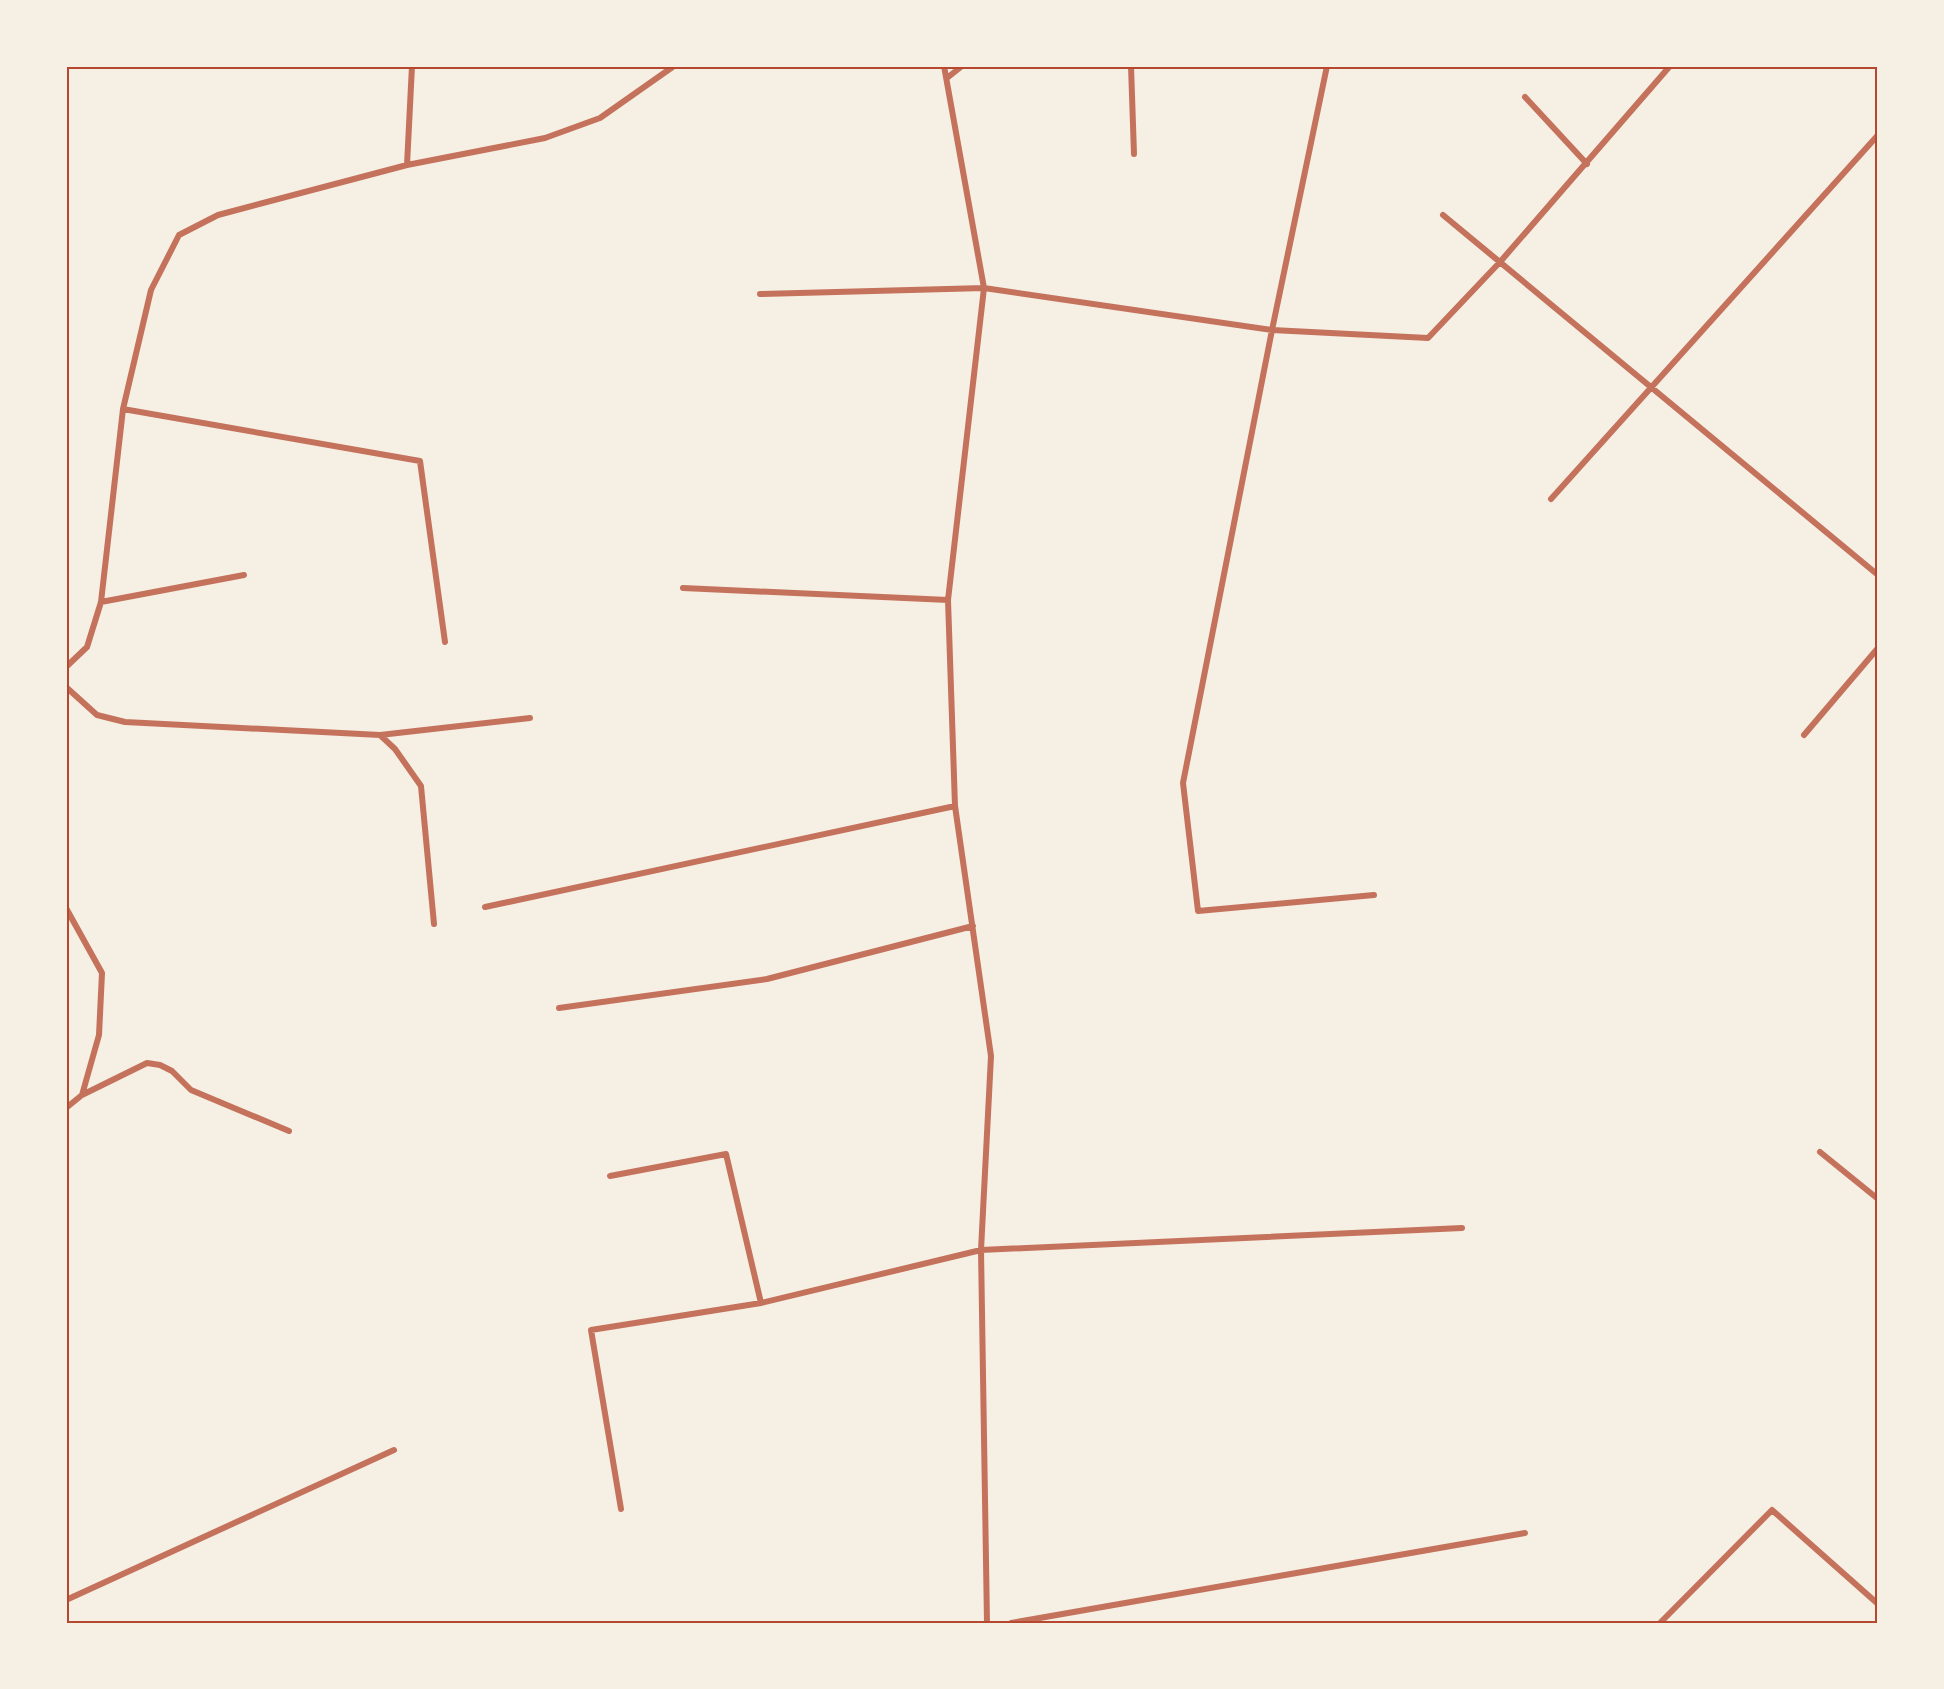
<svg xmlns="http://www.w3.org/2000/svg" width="1944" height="1689" viewBox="0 0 1944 1689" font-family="Cabin,sans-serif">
  <rect width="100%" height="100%" fill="#f6efe4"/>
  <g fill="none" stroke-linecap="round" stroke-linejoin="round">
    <!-- minor -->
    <path stroke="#c5725c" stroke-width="6" d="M944,66L984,288L948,600L955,806L991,1056L981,1250L987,1623
      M1131,66L1134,154
      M1327,66L1272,330L1183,783L1198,911L1374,895
      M947,78L962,66
      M1525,97L1587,164
      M407,165L412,66
      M1443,215L1878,575
      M760,294L984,288L1272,330L1428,338L1500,262L1670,66
      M123,409L420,461L445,642
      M1551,499L1878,135
      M683,588L948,600
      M101,602L244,575
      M66,667L87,647L101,602L123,409L151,290L179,235L218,215L407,165L545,138L600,118L674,66
      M66,687L97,715L125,722L380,735L395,749L421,786L434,924
      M380,735L530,718
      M1804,735L1878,648
      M485,907L955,806
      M66,908L102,973L99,1035L82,1095L66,1108
      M559,1008L767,979L973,926
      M82,1095L147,1063L160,1065L172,1071L191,1090L289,1131
      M1820,1152L1878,1199
      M610,1176L726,1154L761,1303
      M621,1509L591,1330L761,1303L981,1250L1462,1228
      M66,1600L394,1450
      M1011,1623L1525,1533
      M1660,1623L1772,1510L1878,1604"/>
  </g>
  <!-- border -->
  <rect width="1944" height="1689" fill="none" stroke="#f6efe4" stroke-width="135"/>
  <rect x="68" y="68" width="1808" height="1554" fill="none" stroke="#b5482f" stroke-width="2"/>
</svg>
